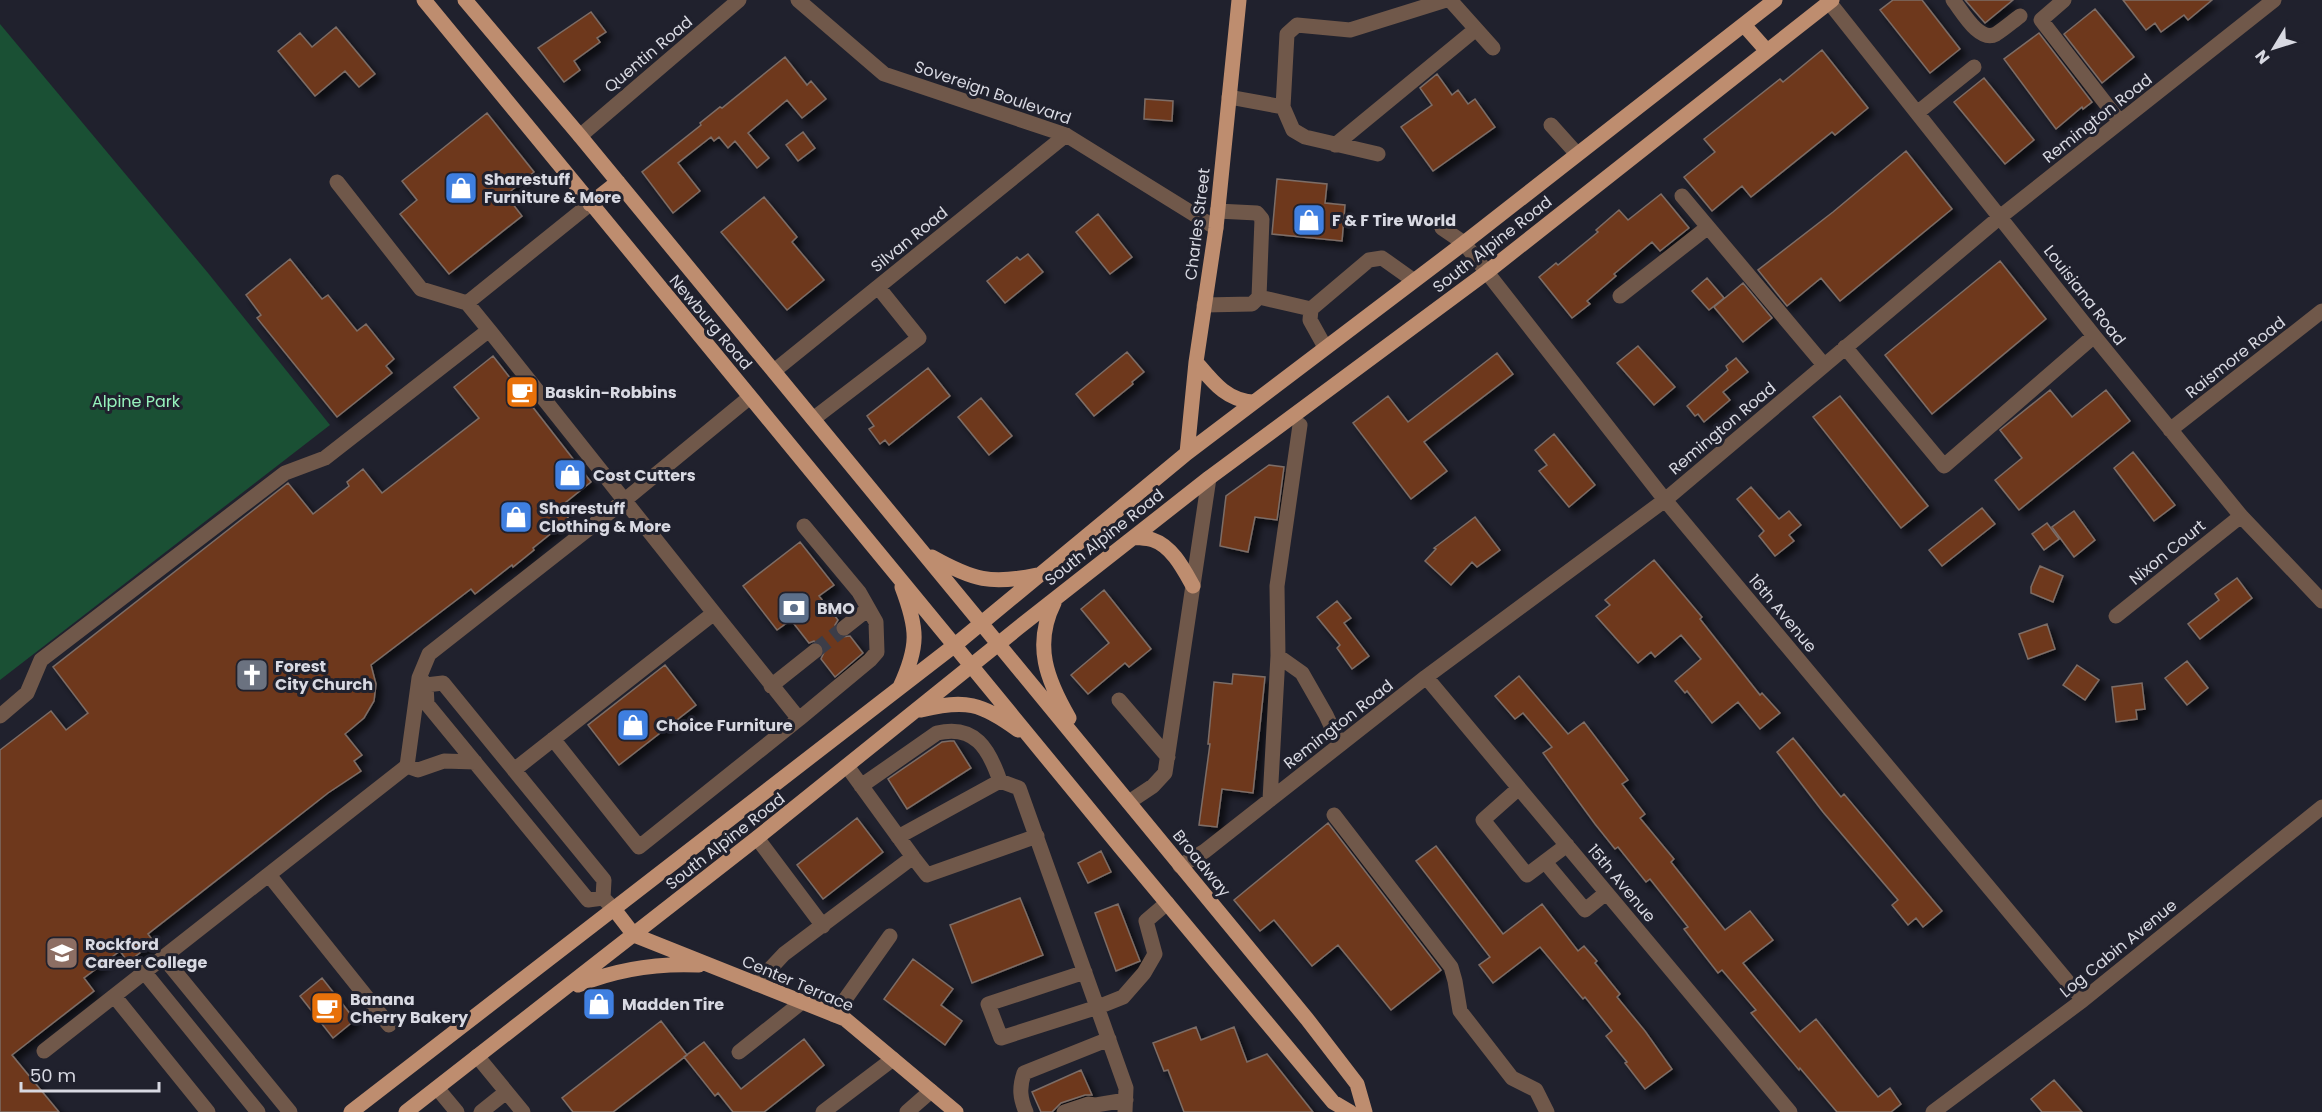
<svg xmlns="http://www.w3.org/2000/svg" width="2322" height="1112" viewBox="0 0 2322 1112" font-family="Poppins,sans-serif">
  <defs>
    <filter id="shadow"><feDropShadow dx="5.5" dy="5.5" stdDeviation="3" flood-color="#0009"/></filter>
  </defs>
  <rect width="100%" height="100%" fill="#20212d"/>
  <!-- green -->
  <path fill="#1a5034" d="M0,24L208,273L330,425L0,680Z"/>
  <!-- building -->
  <path fill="#6e381d" stroke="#7d6d66" stroke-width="1.5" filter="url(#shadow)" d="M1893,0H1922L1960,49L1930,73L1880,10Z
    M1965,0H2013L1985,23Z
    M2123,0H2212L2188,20L2184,15L2161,32L2155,23L2146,30Z
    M2095,9L2134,57L2102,83L2064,34Z
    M591,12L606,32L597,38L600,42L574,61L580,70L564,82L538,48Z
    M336,27L375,74L359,87L345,71L315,96L278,51L300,33L312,47Z
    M2039,33L2092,102L2083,109L2082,107L2056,129L2004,59Z
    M1822,50L1868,108L1835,135L1832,132L1751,197L1742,186L1712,211L1684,177L1715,152L1704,139L1780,79L1783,82Z
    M785,57L807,85L811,81L826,99L802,118L787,100L748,133L769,158L757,168L735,141L728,148L719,137L714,141L711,137L678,163L700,191L673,213L642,172L701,125L700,123L720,107L722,108Z
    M1437,74L1452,95L1458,90L1468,104L1475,99L1495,127L1433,171L1401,127L1432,105L1420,88Z
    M1984,78L2034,140L2005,164L1954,102Z
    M1145,99L1173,101L1172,121L1144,119Z
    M487,113L534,172L506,195L522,216L449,274L400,214L417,200L402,181Z
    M803,132L815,148L798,161L786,145Z
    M1906,151L1952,209L1840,301L1821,278L1787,306L1758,270L1833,212Z
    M1277,179L1327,184L1325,203L1345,205L1342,241L1272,234Z
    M1661,194L1689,228L1660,251L1652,242L1614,274L1616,276L1587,301L1590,304L1572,318L1539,277L1556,263L1558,265L1598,232L1596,230L1619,210L1628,220Z
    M764,197L797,237L792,242L824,280L787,310L721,232Z
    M1098,214L1132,257L1110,274L1076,232Z
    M1028,254L1043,272L1005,303L987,281L1017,257L1020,260Z
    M290,259L322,299L328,295L357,331L366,324L394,359L386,366L392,373L337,417L257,318L261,315L246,295Z
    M2000,261L2046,319L1932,414L1885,355Z
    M1707,278L1724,298L1709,310L1692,291Z
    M1743,283L1772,318L1743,342L1714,307Z
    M1638,346L1675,387L1654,405L1617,363Z
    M1127,352L1144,372L1132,382L1133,384L1094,416L1076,394Z
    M1497,353L1513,374L1424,442L1447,471L1411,499L1353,423L1388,396L1408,422Z
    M493,356L591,482L560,507L569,519L533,548L534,550L513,567L512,565L475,594L471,589L371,665L376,684L374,701L364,718L345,734L362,755L354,761L361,771L328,793L148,934L154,942L128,962L120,951L84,978L94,991L12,1055L59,1112H0V750L51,711L66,730L88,713L53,667L288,483L313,514L349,486L347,482L363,469L382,493L479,418L454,387Z
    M1736,358L1748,372L1723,392L1730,400L1704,422L1698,414L1695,416L1687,406L1728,370L1726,366Z
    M928,368L950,396L889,445L885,440L880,444L869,429L874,426L867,416Z
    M2050,390L2072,417L2106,390L2130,421L2019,510L1995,480L2022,458L2000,430Z
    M1840,396L1928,506L1901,528L1813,417Z
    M981,398L1012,436L989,455L958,417Z
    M1554,434L1595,485L1569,507L1539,471L1547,465L1535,450Z
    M2133,452L2175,505L2154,521L2114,468Z
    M1269,465L1284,467L1277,520L1255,517L1248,552L1220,546L1226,496Z
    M1751,487L1779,519L1789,511L1801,525L1789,535L1794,541L1775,556L1759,536L1764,531L1737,499Z
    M1982,508L1995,524L1942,566L1929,550Z
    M2074,511L2095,540L2074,557L2052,527Z
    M1475,517L1500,550L1477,567L1472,562L1451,585L1425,561L1436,549L1434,548Z
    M2047,523L2059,539L2044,550L2032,534Z
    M800,542L834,585L819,596L838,620L835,625L836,634L841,637L850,636L863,653L835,677L821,659L825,650L822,645L814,641L809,643L791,620L777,630L743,586Z
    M1654,560L1702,617L1700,619L1760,695L1762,693L1780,713L1760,729L1738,702L1712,723L1687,691L1685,693L1675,681L1701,659L1681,635L1655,657L1651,652L1638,663L1596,616L1610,605L1605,600Z
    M2040,566L2063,576L2053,602L2031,593V587Z
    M2237,578L2252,598L2200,639L2188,624L2219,600L2215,594Z
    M1104,590L1151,649L1129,667L1125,663L1088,694L1071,675L1109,643L1081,609Z
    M1337,601L1351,618L1344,623L1369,656L1352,669L1337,648L1340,645L1317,617Z
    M2047,624L2055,649L2028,659L2019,634Z
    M2187,661L2208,688L2187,705L2165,678Z
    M665,665L696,705L619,765L588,725Z
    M2077,665L2099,680L2085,700L2063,685Z
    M1233,674L1265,677L1253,793L1222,789L1217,827L1199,825L1210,744H1208L1214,682L1232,684Z
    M1519,676L1568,734L1584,722L1628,780L1622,784L1645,814L1640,818L1674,859L1671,862L1725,930L1750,911L1773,940L1743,963L1800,1032L1816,1019L1878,1097L1890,1088L1901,1104L1891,1112H1837L1800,1068L1799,1070L1751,1013L1756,1010L1722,970L1718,973L1704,955L1684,929L1688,927L1650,879L1646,882L1618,847L1615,849L1595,824L1543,753L1552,747L1523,713L1515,719L1495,696Z
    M2142,683L2145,709L2136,710L2137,719L2116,722L2112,687Z
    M1793,738L1841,797L1844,794L1942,911L1923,927L1916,918L1908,925L1892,905L1898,900L1823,812L1777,752Z
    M950,741H954L971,768L907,809L888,779L942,742Z
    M857,818L883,852L823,899L797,865Z
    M1328,823L1441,970L1391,1010L1338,945L1312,966L1274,920L1260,931L1234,900Z
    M1436,846L1503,934L1542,904L1578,951L1584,946L1597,961L1595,963L1620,994L1617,997L1645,1031L1672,1069L1645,1089L1625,1063L1627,1062L1606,1036L1612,1031L1585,997L1583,999L1540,947L1493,983L1479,965L1490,957L1416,861Z
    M1101,851L1111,872L1088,883L1078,863Z
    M1020,898L1043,955L972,983L950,925Z
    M1118,904L1140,961L1116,971L1095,913Z
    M913,959L953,989L941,1005L962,1021L945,1045L884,999Z
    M322,978L355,1020L333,1038L300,996Z
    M661,1021L687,1055L613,1112H573L562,1098Z
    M1196,1027L1201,1040L1234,1027L1247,1062L1267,1054L1313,1112H1184L1168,1070L1164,1071L1153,1043Z
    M804,1039L824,1065L764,1112H733L718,1093L715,1096L684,1057L704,1042L741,1089Z
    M1081,1070L1092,1095H1085L1061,1103L1052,1112H1041L1032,1092Z
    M2054,1080L2082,1112H2042L2031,1099Z"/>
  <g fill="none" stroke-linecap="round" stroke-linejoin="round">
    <!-- minor-tunnel -->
    <path stroke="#3c3d48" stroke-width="15" stroke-dasharray="15 8" stroke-linecap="butt" d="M815,651L844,628"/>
    <!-- minor -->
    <path stroke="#70584a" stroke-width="15" d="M798,0L884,74L1066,135L1216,228
      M1450,0L1493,48
      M1953,0C1962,11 1979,43 1996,34C2004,29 2012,22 2020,16
      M2064,0L2041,20L2120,122
      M1829,2L2094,336L2241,516L2322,601
      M1229,97L1283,107L1293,130L1305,137L1378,154
      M1283,107L1287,34L1297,25L1350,30L1446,0
      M1917,113L1974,67
      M1551,125L1577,154
      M580,136L739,0
      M1335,145L1476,29
      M337,182L421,289L467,303L489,330
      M1682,196L1824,365
      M1442,228L1464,243L1665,500L2083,1000
      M1620,296L1708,227
      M1259,297L1311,309
      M467,303L590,204
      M1204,305L1252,304L1259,297L1262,219L1257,213L1217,211
      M1325,347L1310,320L1311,309L1369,260L1382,258L1413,280
      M1845,347L1944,466L2094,336
      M774,371L1066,135
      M813,419L919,338L878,287
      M2170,430L2322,311
      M2116,616L2241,516
      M844,628L868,609
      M1278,656L1302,673L1326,715L1340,745
      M1426,677L1790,1112
      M422,680L426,685L427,704L588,900L603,898
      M426,685L443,683L604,880L603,898L614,909
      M771,686L815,651
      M1119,700L1168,757
      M0,716L27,693L41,660L285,473L325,458L489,330L714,613L514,770
      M799,719L870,660L877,652L876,622L859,592L804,526
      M553,739L639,847L799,719L714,613
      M407,766L418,770L444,761L475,762
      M861,786L937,733C975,724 989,749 1000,781
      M1519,788L1483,820L1527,875L1567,845
      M1270,800L1278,656L1277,586L1300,425
      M1129,802L1153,786L1165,773L1209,478
      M1334,815L1451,967L1455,981L1460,1011L1512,1078L1536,1090L1547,1112
      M898,837L1000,781L1019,788L1126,1088L1125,1112
      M757,838L823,926
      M913,857L927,875L1037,836
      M1545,862L1585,910L1606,893
      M1180,866L1205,851L1426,677L1665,500L2000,217L2274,0
      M269,875L389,1025
      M164,958L290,1112
      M1085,972L988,1004L1001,1038L1098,1007L1123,997L1144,973L1155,954L1146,921L1167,903
      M145,973L258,1112
      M756,984L784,954L913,857L847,766
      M115,997L208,1112
      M834,1015L890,936
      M44,1051L407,766L419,678L429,654L620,504L750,397
      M739,1052L802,1002
      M477,1056L523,1112
      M437,1088L457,1112
      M481,1112L506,1092
      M823,1112L893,1059
      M907,1112L931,1091
      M1026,1112C1020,1098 1019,1088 1024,1073L1109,1039
      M1064,1112L1088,1104L1095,1105
      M1087,1112L1096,1105L1126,1100
      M1933,1112L2083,1000L2322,807"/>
    <!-- major -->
    <path stroke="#be8d6f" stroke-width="15" d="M424,0L1121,848L1333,1102L1350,1112
      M465,0L580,136L1307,1019L1357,1084L1365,1112
      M1744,25L1767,51
      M590,204L618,182
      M1196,362C1213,382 1226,400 1253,402
      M1187,453L1196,362L1216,228L1239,0
      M1134,537C1140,538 1147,538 1153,540C1172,546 1184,570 1193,586
      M932,557C973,580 991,585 1037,575
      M1054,603C1033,645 1047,680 1069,718
      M900,687C919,646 918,629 902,587
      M921,710C966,699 981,703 1018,730
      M614,909L634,935L845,1019L956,1112
      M578,985C617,969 657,963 699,965
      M351,1112L955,645L1187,453L1464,243L1775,0
      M406,1112L757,838L1018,628L1209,478L1487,272L1832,0"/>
  </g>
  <!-- icons -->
  <defs>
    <symbol id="shop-square" viewBox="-11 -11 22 22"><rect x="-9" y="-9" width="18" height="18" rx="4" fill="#3f7fe0" stroke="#20212d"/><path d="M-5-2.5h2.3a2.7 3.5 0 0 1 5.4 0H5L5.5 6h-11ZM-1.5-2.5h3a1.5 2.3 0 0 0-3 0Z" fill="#fff"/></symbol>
    <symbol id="cafe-square" viewBox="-11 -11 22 22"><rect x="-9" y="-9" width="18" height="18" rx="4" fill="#e8710a" stroke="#20212d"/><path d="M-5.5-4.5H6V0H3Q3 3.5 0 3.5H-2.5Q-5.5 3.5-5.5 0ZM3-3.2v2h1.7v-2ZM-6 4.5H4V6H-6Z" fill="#fff"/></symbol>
    <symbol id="bank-square" viewBox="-11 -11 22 22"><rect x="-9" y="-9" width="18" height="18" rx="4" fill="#5c6f8a" stroke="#20212d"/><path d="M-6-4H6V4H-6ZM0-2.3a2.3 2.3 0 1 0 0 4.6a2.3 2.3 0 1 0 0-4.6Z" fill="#fff"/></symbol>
    <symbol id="church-square" viewBox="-11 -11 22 22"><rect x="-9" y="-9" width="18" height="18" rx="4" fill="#6b7280" stroke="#20212d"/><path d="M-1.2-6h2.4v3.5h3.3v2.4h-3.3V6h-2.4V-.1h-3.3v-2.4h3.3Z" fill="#fff"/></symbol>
    <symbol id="university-square" viewBox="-11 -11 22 22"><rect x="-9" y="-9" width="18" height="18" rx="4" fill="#8d6e63" stroke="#20212d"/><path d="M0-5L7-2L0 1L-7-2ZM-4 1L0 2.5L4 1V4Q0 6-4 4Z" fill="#fff"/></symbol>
  </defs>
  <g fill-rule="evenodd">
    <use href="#shop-square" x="442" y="169" width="38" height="38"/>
    <use href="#shop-square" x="1290" y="201" width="38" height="38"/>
    <use href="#cafe-square" x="503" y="373" width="38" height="38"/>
    <use href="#shop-square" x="551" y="456" width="38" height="38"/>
    <use href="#shop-square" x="497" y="498" width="38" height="38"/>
    <use href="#bank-square" x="775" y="589" width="38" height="38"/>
    <use href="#church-square" x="233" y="656" width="38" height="38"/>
    <use href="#shop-square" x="614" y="706" width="38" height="38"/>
    <use href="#university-square" x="43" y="934" width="38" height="38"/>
    <use href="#shop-square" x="580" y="985" width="38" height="38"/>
    <use href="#cafe-square" x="308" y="989" width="38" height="38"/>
  </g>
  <g text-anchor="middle" stroke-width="6" stroke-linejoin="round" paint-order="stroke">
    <!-- street labels -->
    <g font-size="16" fill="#d8d9e2" stroke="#20212d">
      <text transform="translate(648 54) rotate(-40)" y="6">Quentin Road</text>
      <text transform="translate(993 92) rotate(19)" y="6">Sovereign Boulevard</text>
      <text transform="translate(2097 118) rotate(-38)" y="6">Remington Road</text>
      <text transform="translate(1197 224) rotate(-83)" y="6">Charles Street</text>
      <text transform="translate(909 239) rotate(-39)" y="6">Silvan Road</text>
      <text transform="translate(1492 244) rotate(-38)" y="6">South Alpine Road</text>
      <text transform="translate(2085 295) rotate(52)" y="6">Louisiana Road</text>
      <text transform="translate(711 322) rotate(50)" y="6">Newburg Road</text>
      <text transform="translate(2235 357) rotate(-38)" y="6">Raismore Road</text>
      <text transform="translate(1722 428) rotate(-40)" y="6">Remington Road</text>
      <text transform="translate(1104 537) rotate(-38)" y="6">South Alpine Road</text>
      <text transform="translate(2167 552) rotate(-39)" y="6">Nixon Court</text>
      <text transform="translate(1783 613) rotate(50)" y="6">16th Avenue</text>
      <text transform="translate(1338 724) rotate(-38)" y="6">Remington Road</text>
      <text transform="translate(725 841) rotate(-38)" y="6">South Alpine Road</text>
      <text transform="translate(1202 863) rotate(51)" y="6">Broadway</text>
      <text transform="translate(1622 883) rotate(50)" y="6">15th Avenue</text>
      <text transform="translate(2118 948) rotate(-39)" y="6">Log Cabin Avenue</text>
      <text transform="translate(798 983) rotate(23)" y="6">Center Terrace</text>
    </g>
    <!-- poi labels -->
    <g font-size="16" font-weight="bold" fill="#d8d9e2" stroke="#20212d" text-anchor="start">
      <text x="484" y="185">Sharestuff<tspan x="484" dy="18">Furniture &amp; More</tspan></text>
      <text x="1332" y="226">F &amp; F Tire World</text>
      <text x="545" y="398">Baskin-Robbins</text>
      <text x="593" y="481">Cost Cutters</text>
      <text x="539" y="514">Sharestuff<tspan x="539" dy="18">Clothing &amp; More</tspan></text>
      <text x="817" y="614">BMO</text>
      <text x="275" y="672">Forest<tspan x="275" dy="18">City Church</tspan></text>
      <text x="656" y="731">Choice Furniture</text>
      <text x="85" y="950">Rockford<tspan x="85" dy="18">Career College</tspan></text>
      <text x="350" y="1005">Banana<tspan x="350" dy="18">Cherry Bakery</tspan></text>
      <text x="622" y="1010">Madden Tire</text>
    </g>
    <!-- park labels -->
    <g font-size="16" fill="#96f2bc" stroke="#20212d">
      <text x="136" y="407">Alpine Park</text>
    </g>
  </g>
  <!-- north arrow -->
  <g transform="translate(2274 48) rotate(232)" stroke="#20212d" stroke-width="4.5" paint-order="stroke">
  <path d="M0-4.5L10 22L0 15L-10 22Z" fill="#d8d9e2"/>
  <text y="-9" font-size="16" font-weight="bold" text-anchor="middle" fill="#d8d9e2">N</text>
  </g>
  <!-- scale -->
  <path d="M21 1082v9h138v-9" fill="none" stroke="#d8d9e2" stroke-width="3"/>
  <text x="30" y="1082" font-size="18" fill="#d8d9e2" stroke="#20212d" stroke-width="4.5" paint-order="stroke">50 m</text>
</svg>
